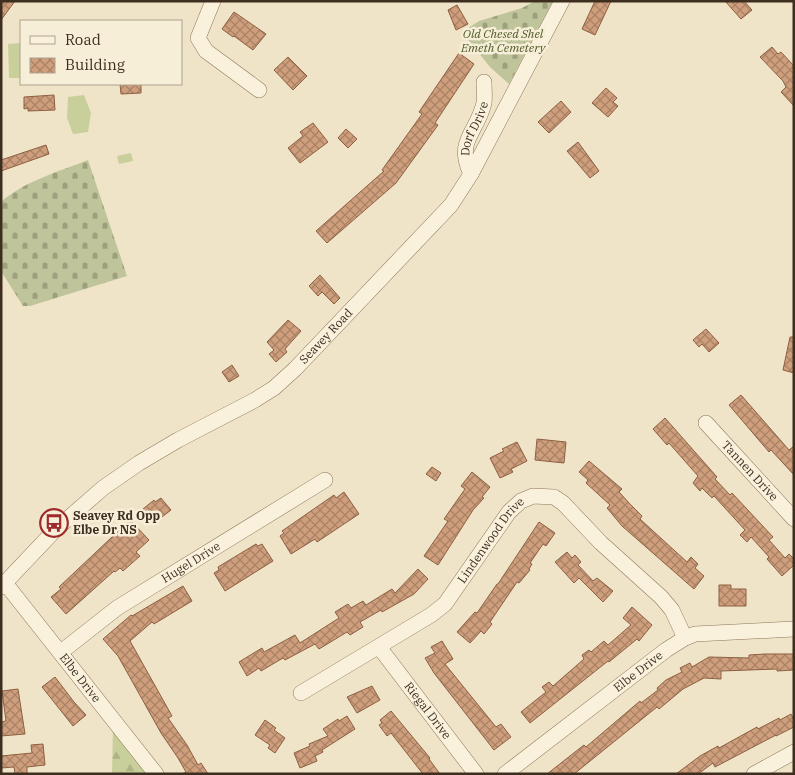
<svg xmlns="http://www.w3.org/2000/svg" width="795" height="775" viewBox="0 0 795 775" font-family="'IBM Plex Serif',serif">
  <defs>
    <pattern id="forest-firs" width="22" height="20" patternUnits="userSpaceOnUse" patternTransform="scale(1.25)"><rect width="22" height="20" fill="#c9cf9b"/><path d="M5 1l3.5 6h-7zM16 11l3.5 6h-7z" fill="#aeb285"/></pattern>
    <pattern id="cemetery-stones" width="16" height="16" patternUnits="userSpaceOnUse" patternTransform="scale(1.25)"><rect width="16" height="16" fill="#bfc49a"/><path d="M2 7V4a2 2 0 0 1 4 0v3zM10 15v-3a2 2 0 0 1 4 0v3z" fill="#9ca07d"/></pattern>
    <pattern id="building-cross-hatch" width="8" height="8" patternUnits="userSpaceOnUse" patternTransform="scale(1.25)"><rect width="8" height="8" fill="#cf9f7d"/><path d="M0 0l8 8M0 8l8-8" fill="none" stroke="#a98266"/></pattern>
  </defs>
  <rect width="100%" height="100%" fill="#f0e4c8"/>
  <!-- forest -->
  <path fill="url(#forest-firs)" d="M113,726L143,769L146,774H112Z"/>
  <!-- cemetery -->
  <path fill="url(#cemetery-stones)" d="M535,1H553L509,84L490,67L462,32L479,21L522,8Z
    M88,160L127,276L30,306H23L1,271V202C23,182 60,171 88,160Z"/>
  <!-- park -->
  <path fill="#c9cf9b" d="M21,43V78H9L8,44Z
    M84,95L91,113L88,132L73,134L67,118L68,97Z
    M131,153L133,161L119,164L117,156Z"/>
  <!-- building -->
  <path fill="url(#building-cross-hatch)" stroke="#8d5f41" d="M1,1H15L1,20Z
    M595,1H611L595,35L582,29Z
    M725,1H744L752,10L741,19Z
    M457,5L468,24L456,30L448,10Z
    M234,12L266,34L253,50L234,36L233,37L222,29Z
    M772,47L778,54L781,52L794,66V106L781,92L786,87L783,81L760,57Z
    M459,53L474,64L435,123L438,125L396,183L327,243L316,231L384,171L382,170L422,114L419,112Z
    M288,57L307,76L293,90L274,70Z
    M120,84H141V93L121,94Z
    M606,88L617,98L613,102L618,106L608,117L592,103Z
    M54,95L55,110L28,111V108L24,109V97Z
    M561,101L571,112L549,133L538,122Z
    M313,123L328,142L300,163L288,148L303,136L300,132Z
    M346,129L357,139L348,148L338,138Z
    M578,142L599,171L590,178L567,151Z
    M46,145L49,154L1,171V160Z
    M320,275L340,298L334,304L322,292L318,296L309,286Z
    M288,320L301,331L285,349L287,352L276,362L269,354L274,350L267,342Z
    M706,329L719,343L709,352L702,344L699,347L693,340Z
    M790,337H794V373L783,370Z
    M232,365L239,376L229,382L222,372Z
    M741,395L789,450L794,446V475L771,450L769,452L729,405Z
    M665,418L717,477L715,479L730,495L732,493L773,537L769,540L785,558L789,554L794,559V565L782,576L767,559L769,557L751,537L747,542L740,535L745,530L714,496L712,498L702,488L700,491L693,483L698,476L669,443L667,445L653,429Z
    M537,439L566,442L564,463L535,460Z
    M517,442L527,461L511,469L513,472L500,478L490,458L504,451L502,449Z
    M589,461L622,489L619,492L630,504L642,516L640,519L687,562L691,557L698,564L695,568L704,576L694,589L622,526L607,508L610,505L586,483L588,480L579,472Z
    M432,467L441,473L436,481L426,474Z
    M472,472L490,487L482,497L484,498L473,510L438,565L424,556L448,521L444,519L465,489L461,486Z
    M344,492L359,514L317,542L315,539L291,554L280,536L284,533L282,531L334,495L336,498Z
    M161,498L171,510L154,523L143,509L154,500L155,502Z
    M130,520L149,540L136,552L140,556L123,571L120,568L115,572L114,571L66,614L51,597L61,589L59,587Z
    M539,522L555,533L546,546L543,544L530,563L532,564L529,569L530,570L519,583L517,582L490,622L492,624L484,634L481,631L470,643L457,632L475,612L477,613L497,584H498Z
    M256,544L258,546L262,544L273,561L225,591L214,573L219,570L218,567Z
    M567,552L572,558L575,555L581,562L578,565L593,581L597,578L613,591L603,602L579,578L574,583L555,562Z
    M418,569L428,579L414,594L382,612L381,610L360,622L363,627L350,635L347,632L319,649L315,644L285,660L283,658L261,671L259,668L247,676L239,662L262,648L264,652L295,635L300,643L339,618L335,612L348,604L351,608L363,601L366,605L392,589L395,593Z
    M719,585H731V589H746V606H719Z
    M183,586L192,601L154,624L152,622L130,641L172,716L168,718L187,745L198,765L201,763L208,774H182L186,772L178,758L161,733L118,656L103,639L131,615L132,616Z
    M632,607L652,625L639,641L637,639L609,662L608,661L530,723L521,712L546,692L542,687L549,682L553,686L584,659L582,655L589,650L591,652L604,641L608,645L631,625L623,618Z
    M442,641L453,659L445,664L496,727L501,724L511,737L494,750L434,673L425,658L435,653L431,647Z
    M765,654H794V670L777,671V669L721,671V679L704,678L683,689L659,709L657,707L574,774H547L584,745L586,747L640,701L641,703L658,690L657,688L666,680L682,672L680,668L690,663L692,667L709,657L749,658V655Z
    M55,677L74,702L86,715L73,726L42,687Z
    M372,686L380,700L357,713L347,697Z
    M18,689L25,734L1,736V722L6,721L2,691Z
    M391,711L430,758L429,759L440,774H423L391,733L387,736L379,725L382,723L380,720Z
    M791,714L794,720V727L776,736V735L715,767L713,763L698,774H676L700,756L718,746L719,748L757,727L758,729L779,718L780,720Z
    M347,716L355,729L322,750L323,752L315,756L317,761L300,768L294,753L310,746L309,744L328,736L323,729L338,719L339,721Z
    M265,720L276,728L274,730L285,738L275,753L268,748L270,745L255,735Z
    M43,744L45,765L27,767V774H15L14,767L1,768V756L32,753L31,745Z"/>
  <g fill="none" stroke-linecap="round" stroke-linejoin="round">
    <defs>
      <g id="minor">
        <path d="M213,1L198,38L206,51L259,90"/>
        <path id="s1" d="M471,174C455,141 477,133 484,103C485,97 484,89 484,82"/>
        <path id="s2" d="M706,423L794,519"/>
        <path id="s3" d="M5,583L156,774"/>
        <path id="s4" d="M1,587L56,529L103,488L139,463L178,440L255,400L274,388L295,369L451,205L471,174L562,1"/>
        <path id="s5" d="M379,647L476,774"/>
        <path id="s6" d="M61,652L117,608L325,480"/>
        <path id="s7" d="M301,693L431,615L445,604L509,512L521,501L533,496L554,497L563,503L601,543L661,597L672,610L685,638"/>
        <path id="s8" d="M505,774L666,650L685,638L695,634L794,629"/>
        <path d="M754,774L794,752"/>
      </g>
    </defs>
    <!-- minor casing -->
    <use href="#minor" stroke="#8d765c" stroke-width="16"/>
    <!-- minor -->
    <use href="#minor" stroke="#faf1dc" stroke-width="15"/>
  </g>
  <!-- icons -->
  <defs>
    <symbol id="bus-ring" viewBox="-11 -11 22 22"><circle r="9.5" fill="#f7eed8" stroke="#9e2a2b" stroke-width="1.5"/><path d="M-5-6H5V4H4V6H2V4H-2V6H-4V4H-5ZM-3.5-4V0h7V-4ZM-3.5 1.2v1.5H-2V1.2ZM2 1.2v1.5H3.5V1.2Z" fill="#9e2a2b"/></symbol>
  </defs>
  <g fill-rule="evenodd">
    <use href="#bus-ring" x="38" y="507" width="32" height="32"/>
  </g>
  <g text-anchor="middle" stroke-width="5" stroke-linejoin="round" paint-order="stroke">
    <!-- park labels -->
    <g font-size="12" font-style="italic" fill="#4d5a26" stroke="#f7eed8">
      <text x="503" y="38">Old Chesed Shel<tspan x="503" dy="14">Emeth Cemetery</tspan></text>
    </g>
    <!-- street labels -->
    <g font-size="12" fill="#3d2e20" stroke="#f7eed8">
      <text dy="4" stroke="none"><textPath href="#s1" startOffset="48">Dorf Drive</textPath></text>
      <text dy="4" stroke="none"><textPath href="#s4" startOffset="414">Seavey Road</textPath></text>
      <text dy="4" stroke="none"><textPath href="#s2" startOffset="65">Tannen Drive</textPath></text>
      <text dy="4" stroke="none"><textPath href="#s7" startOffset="248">Lindenwood Drive</textPath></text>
      <text dy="4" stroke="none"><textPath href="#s6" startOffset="158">Hugel Drive</textPath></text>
      <text dy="4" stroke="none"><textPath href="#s8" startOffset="168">Elbe Drive</textPath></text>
      <text dy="4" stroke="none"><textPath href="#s3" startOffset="121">Elbe Drive</textPath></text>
      <text dy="4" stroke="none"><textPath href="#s5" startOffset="80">Riegal Drive</textPath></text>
    </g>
    <!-- poi labels -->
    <g font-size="12" font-weight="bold" fill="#3d2e20" stroke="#f7eed8" text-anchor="start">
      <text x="73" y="520">Seavey Rd Opp<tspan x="73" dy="14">Elbe Dr NS</tspan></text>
    </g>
  </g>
  <!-- border -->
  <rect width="795" height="775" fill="none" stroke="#3d2e20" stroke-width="5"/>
  <!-- legend -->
  <rect x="20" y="20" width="162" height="65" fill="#f7eed8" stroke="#ada18e"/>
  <rect x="30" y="36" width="25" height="8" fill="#faf1dc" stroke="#ada18e"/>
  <text x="65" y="45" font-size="15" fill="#3d2e20">Road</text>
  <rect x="30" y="58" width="25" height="15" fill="url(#building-cross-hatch)" stroke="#ada18e"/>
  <text x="65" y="70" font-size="15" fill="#3d2e20">Building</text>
</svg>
